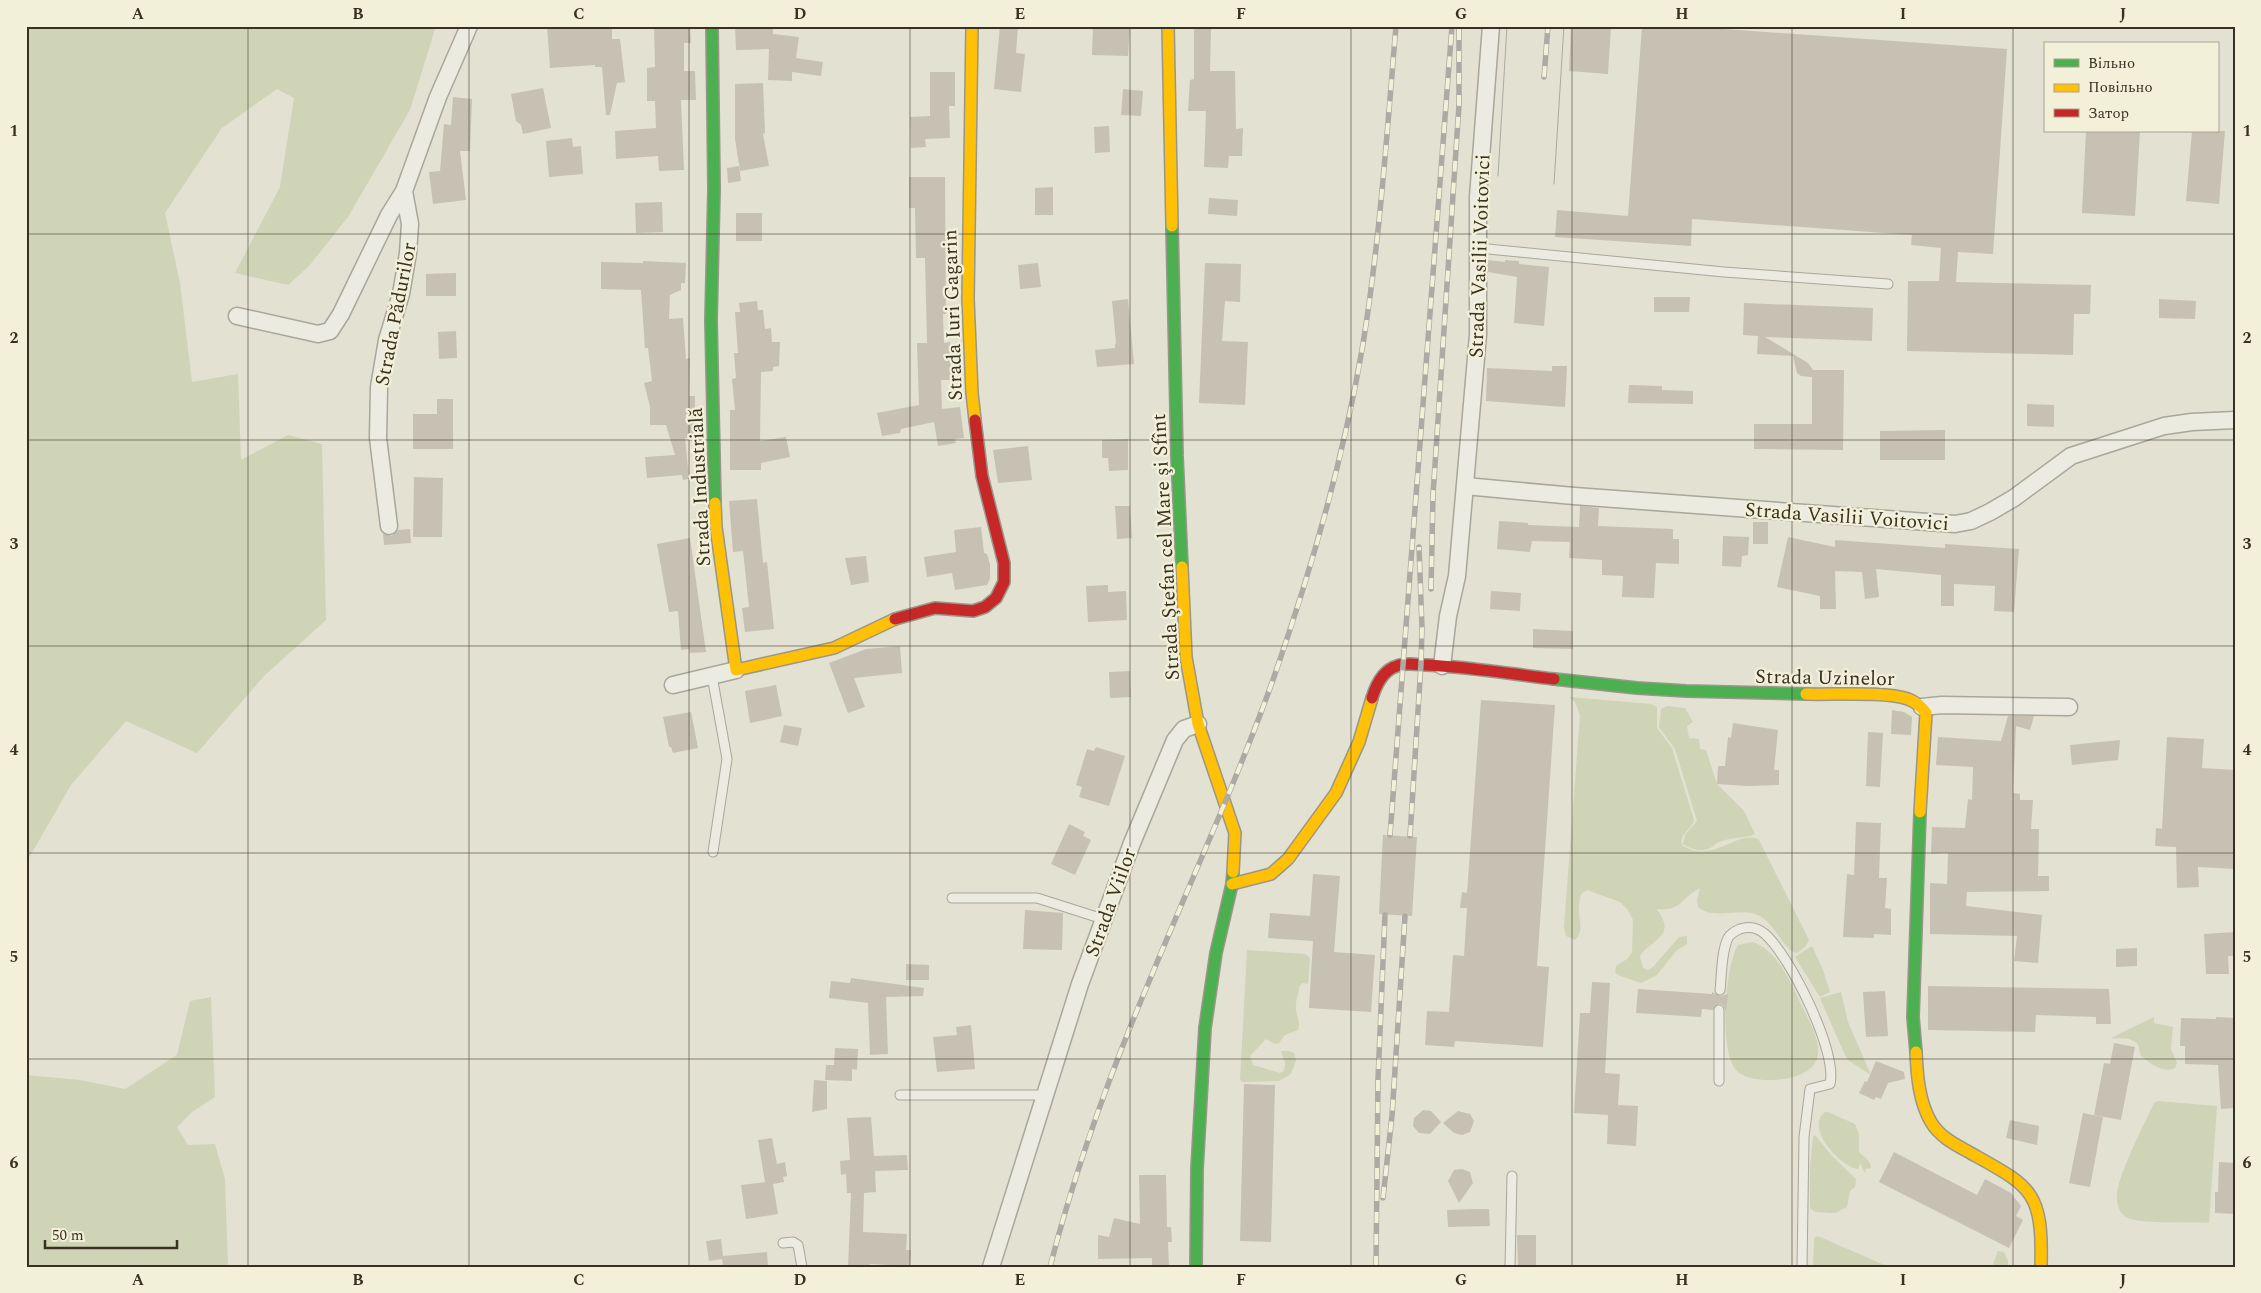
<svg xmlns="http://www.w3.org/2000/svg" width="2261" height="1293" viewBox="0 0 2261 1293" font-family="Spectral,serif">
  <rect width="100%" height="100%" fill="#e3e1d2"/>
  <!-- green -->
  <path fill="#ced4b5" d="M26,26H436L410,110L348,217L309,266L288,285L235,273L280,187L294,98L277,89L222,128L165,213L180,283L192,382L238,374L241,460L288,435L322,444L326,620L264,676L197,753L126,721L71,785L26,863Z
    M1569,697L1651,704L1657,707V728L1672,748L1694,820C1692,830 1679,833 1682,845C1711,866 1739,828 1759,840L1809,940L1805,947L1797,953L1791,951C1781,942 1775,927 1763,918C1743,904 1716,922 1698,907L1697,900L1700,888C1682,897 1681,912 1657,909C1659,913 1662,916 1663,920C1671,937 1647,944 1640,956L1643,968L1648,970L1653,967L1679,937L1687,936V944L1676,951L1657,975L1641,983L1618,975L1615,972L1616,966L1627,959L1632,952L1633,920L1628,910L1620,902L1587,890L1581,894C1580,898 1579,903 1579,907C1578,919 1585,930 1575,940L1566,936L1564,927L1580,715L1575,702Z
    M1667,706L1685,708L1693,722L1687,726L1689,738L1699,739L1700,749L1706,750L1717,784L1744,811L1755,834C1743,839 1731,837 1719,842C1716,843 1713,847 1710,848C1701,853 1691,849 1683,844L1685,835L1697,821L1675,749L1659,727L1661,709Z
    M1752,942C1775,948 1790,980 1799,1000C1806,1016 1819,1035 1818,1053C1817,1084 1751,1086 1737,1071C1718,1052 1725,966 1738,945Z
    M1812,946L1823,970L1830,992L1820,997L1795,957Z
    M1247,950L1305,954L1310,958L1308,984L1302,983L1299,987C1299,995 1295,1001 1296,1008C1296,1016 1301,1021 1298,1030L1285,1035L1279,1043L1275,1044L1266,1039L1250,1056L1253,1065L1280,1073L1284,1071L1285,1063L1281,1051H1289L1294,1053L1296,1060L1291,1074L1279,1081L1243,1082L1240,1080Z
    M1841,992L1848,1022L1871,1075L1849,1061L1845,1055L1820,998Z
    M211,997L215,1097L192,1112L177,1127L188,1145L215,1144L225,1179L228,1267H26V1075L80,1080L125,1089L177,1055L190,1001Z
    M2154,1017V1023L2173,1027L2171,1049L2177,1063L2175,1068C2162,1074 2151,1063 2141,1056C2139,1052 2140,1048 2138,1045C2132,1036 2119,1039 2111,1038Z
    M2158,1101L2217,1106L2209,1223C2191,1222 2142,1224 2128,1218C2120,1215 2116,1204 2117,1195C2118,1174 2144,1125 2154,1103Z
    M1825,1112H1828L1855,1124L1859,1134V1152C1864,1158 1870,1158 1871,1168L1866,1169L1865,1173L1860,1163L1858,1169C1841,1167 1804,1128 1825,1112Z
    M1815,1135L1831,1155L1856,1179L1855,1187L1850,1191L1847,1207L1835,1213L1815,1212L1810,1208V1167L1813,1137Z
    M1816,1236L1820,1237L1889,1267H1813L1814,1240Z
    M1998,1251L2004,1252L2008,1261V1267H1992Z"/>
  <!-- building -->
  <path fill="#c7c1b3" d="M547,26H612V39H620L625,82L617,83L610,115H606L602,67H595V65L550,68Z
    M654,26H690L691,43H684V71H695L696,100H681L684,170L659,171L658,156L616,159L615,131L656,128L655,101H647V68L655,67Z
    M735,26H773V34L799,37L796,58L823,62L821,76L792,72V81L768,80L769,49L736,50Z
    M1000,26H1018L1016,53L1025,54L1021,92L994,89Z
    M1093,26H1130L1128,56L1092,55Z
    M1571,26H1611L1608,74L1569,71Z
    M1642,26H1681L2007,49L1993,254L1958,252L1956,282L2091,285L2090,314H2074L2073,355L1907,351L1908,281H1939L1941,248L1911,245L1912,235L1692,219L1691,246L1555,237L1557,210L1628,216Z
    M1194,29H1211L1210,71H1235L1236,129L1243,128L1242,156H1229L1228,168L1204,167L1206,111H1188L1190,80L1194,79Z
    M930,72H955V106H949L950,138L925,139L926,147L911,148L910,117L930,116Z
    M763,83L765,133L763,134L769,166L740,171L735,139V84Z
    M543,88L551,128L523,134L521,125L516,121L511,94Z
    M1123,89L1143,91L1141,116L1121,115Z
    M453,97L472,99L470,151H460L466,200L433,204L429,172L440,171L444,124L451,125Z
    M1109,126L1110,152L1095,153L1094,127Z
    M2086,131H2140L2135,216L2082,213Z
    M2192,131H2225L2219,204L2186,201Z
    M572,138L573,147L581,146L583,174L549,177L546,141Z
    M739,166L741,181L728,183L727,168Z
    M909,177H945L946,314H943L944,343L950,342L951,380H941L942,409L960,407L964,438L955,439L956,443L938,446L934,422L901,429L900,433L882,436L877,413L919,405L917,343H927L925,258H916L915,208H909Z
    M1053,187V215H1035V188Z
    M1209,198L1238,200L1237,216L1208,214Z
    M662,202L663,232L636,233L635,203Z
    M736,213H762V241H736Z
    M1488,260L1505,262V260L1519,261V264L1549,267L1544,326L1514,323L1517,277L1488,272Z
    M643,261L686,263L685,283H681V290L670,295L669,319L683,318L686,359L690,358L689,396H695V438H685L689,479L683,480L682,475L647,478L645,457L675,455L666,425H650V407L644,383L652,381L648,348H645L641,290L601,289V262L643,263Z
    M1038,263L1041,287L1020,289L1018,265Z
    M1205,263L1241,264L1240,302L1225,301L1222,341L1248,342L1245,405L1199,403Z
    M456,273V296H426V274Z
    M1654,297H1690L1689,312H1654Z
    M1128,299L1134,364L1097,367L1095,350L1115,348V344L1116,343L1112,301Z
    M2159,299L2196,301L2195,319L2159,318Z
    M757,301L758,310H763L765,329L771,328L772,342H780L779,366L773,367V371L761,372L760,441L786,437L790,457L761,463V470H730V410H735L732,379L736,378L734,353H738L735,312H740L739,303Z
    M1744,303L1873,308L1872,341L1765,337L1808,363L1813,370H1844L1843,450L1754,449V424H1812V377L1801,376L1797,373L1793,356L1757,354L1758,336L1743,335Z
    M456,331L457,358L439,359L438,332Z
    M1552,366H1567L1565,407L1486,401L1487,368L1552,371Z
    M1629,385L1662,386V390L1693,391V404L1628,403Z
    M437,399H453V449H413V414H437Z
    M2027,404L2054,405V427L2027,426Z
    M1945,430V460H1880V431Z
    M1128,439V470L1109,471L1108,458H1102V440Z
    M1028,446L1032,480L998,483L993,450Z
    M414,477L443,478L442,537H413Z
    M757,499L763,563L767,562L774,629L745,632L742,608L749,607L743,551L733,552L729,501Z
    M1115,506H1130L1132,538L1117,539Z
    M1580,506L1599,508L1598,526L1673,529V539H1679V564L1656,563L1654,598L1622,597L1623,576L1602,575V560L1569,558L1570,542L1532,541L1530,552L1497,549L1499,521L1528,523V525L1579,527Z
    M1753,522H1768V544H1753Z
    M981,527L984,553L987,554L990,564V579L987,585L955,590L952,573L927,577L924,557L956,552L954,530Z
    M410,529L411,543L384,545L383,534L391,536L398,530Z
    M1723,536L1749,537L1748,555L1742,556L1741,567L1722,566Z
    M1788,537L1835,547V540L1945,548V544L2019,549L2014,612L1994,611L1995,586L1954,584V606H1941V575L1876,569L1879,597L1865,599L1862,572L1835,571L1836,609H1820V596L1777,587Z
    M690,538L706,652L690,653L689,649L681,650L678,611L669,612L657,544Z
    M866,556L869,582L851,585L845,558Z
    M1108,585V592L1126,591L1127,620L1088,622L1086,586Z
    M1491,591L1521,593L1520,611L1490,609Z
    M1533,629L1573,631V649L1533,648Z
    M900,646L902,673L854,678L865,707L848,713L829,663L866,649Z
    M1130,671L1131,697L1110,698L1109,672Z
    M776,685L782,716L750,723L745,691Z
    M1481,700L1555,705L1537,966L1549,967L1543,1047L1455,1041L1454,1047L1425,1045L1427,1011L1449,1012L1453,955L1464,956L1467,908H1460L1462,892L1467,893Z
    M1892,710L1904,712L1912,717L1911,735L1891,734Z
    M691,712L698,748L673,753L671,747H669L663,717Z
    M2008,716H2034L2030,730L2016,726L2013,793L2020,794V800H2033L2031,829H2039L2038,876H2049V891L1967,892L1966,906L2042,915L2038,963L2014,961L2017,936L1930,934V883L1947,884L1948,853L1931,854L1932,827L1965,828L1968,799L1972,800L1973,767L1936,765L1938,737L2001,741Z
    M1733,723L1778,730L1774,770H1779V785L1746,786L1717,784L1718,766H1725L1728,737L1731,738Z
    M784,725L802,728L798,746L780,742Z
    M1868,732L1883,733L1880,787L1866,786Z
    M2167,737L2204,739L2202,768L2235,770V869L2198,867L2199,887L2177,888L2176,847L2155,846L2156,828L2162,829Z
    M2120,740L2118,760L2072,765L2070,745Z
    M1096,747L1125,756L1109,806L1079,797L1082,787L1076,785L1087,749L1094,751Z
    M1856,822L1881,823L1879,878H1887L1885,908L1891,909V935L1874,934V938L1843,937L1847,874L1854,875Z
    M1069,824L1085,832L1083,836L1091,840L1075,875L1051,864Z
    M1383,835L1417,837L1412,916L1379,914Z
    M1313,874L1340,876L1334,952L1375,955L1371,1012L1309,1008L1313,941L1268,938L1270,913L1310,916Z
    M1025,910L1063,913L1062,950L1023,949Z
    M2235,932V956H2228L2229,974H2206L2204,934Z
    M2137,948V966L2116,967V949Z
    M906,964L929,965V980H906Z
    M851,978L924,988L923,996L886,997L888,1054L870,1055L868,1003L829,998L831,981L850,983Z
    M1592,982L1610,983L1605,1073L1620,1074L1618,1105L1638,1106L1636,1146L1607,1144L1608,1115L1574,1113L1580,1013H1590Z
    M1928,986L2109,989L2111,1024H2096V1017L2036,1015L2035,1032L1928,1030Z
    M1638,989L1712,994V992L1720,996L1728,994L1726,1011L1723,1005L1719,1004L1713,1010L1702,1009L1701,1017L1636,1013Z
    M1885,991L1888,1036L1866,1037L1863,992Z
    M2216,1017L2235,1018V1108L2221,1109L2218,1065L2185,1064V1046H2180L2181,1018L2216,1019Z
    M971,1025L975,1069L937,1072L933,1037L957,1035L956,1027Z
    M2114,1043L2135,1047L2121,1120L2094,1115L2104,1063L2110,1064Z
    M835,1048L858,1049L857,1070L852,1069V1081L825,1080L826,1065H834Z
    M1876,1061L1904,1072L1905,1079L1888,1083L1881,1099L1876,1097L1874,1100L1859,1093L1865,1081L1867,1082Z
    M814,1080L827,1081V1109L812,1112Z
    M1244,1084L1275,1085L1271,1242L1240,1241Z
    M1423,1110L1431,1111L1441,1122L1430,1134L1419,1133L1413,1126L1414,1118Z
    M1458,1111L1470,1114L1474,1121L1470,1132L1462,1135L1454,1133L1443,1123Z
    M2083,1113L2103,1117L2090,1187L2069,1183Z
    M871,1117L874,1156L907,1155L908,1170L875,1171L876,1192L864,1193L863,1232L907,1234L906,1250H911L910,1266L870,1264L869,1267H848L851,1193H847L846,1174L841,1175L840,1161L850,1160L847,1118Z
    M2010,1120L2039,1126L2037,1145L2006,1138Z
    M772,1138L777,1164L785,1162L787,1176L783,1177L784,1182L773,1184L778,1214L746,1219L741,1185L765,1182L758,1140Z
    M1894,1152L1977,1195L1985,1179L2011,1193L2021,1206L2016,1216L2023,1220L2009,1248L1879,1182Z
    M2219,1162L2235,1163V1214L2215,1213V1192H2218Z
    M1462,1169L1470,1172L1473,1183L1459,1203L1448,1181L1454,1170Z
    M1139,1175H1166L1167,1227H1171L1172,1242H1168L1169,1267H1152V1258L1098,1259V1235L1109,1237L1114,1218L1140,1224Z
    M1474,1209H1489L1490,1226L1448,1227L1447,1210Z
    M1517,1235H1536V1267H1518Z
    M721,1239L723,1256L767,1252L768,1267H723L722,1259L709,1261L706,1241Z"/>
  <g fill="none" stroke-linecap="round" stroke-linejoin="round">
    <defs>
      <path id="lane" d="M1478,248L1724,272L1888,284
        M712,676L727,759L713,852
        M952,898H1037L1103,919
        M1720,990C1722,974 1721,953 1728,938C1731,933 1735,931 1740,929C1749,926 1758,928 1765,934C1790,956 1838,1052 1830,1084L1810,1089L1804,1137L1802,1267
        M1719,1010V1081
        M900,1095H1044
        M783,1243L793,1242L798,1245L802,1267
        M1510,1267L1512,1176"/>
      <path id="street" d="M237,316L318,334L330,331L341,314L389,215L404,191
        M1465,486L1574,496L1955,524L1971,521L1990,512L2014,498L2071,456L2164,426L2192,422L2235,420
        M389,526L378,438L379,387L387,340L401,294L408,253L410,224L404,191L438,97L469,26
        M1442,666L1448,616L1457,576L1478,335V197L1491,26
        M673,685L736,670
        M1922,707L1942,705L2069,707
        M991,1267L1080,984L1132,843L1175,740L1184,729L1198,724"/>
      <path id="fast" d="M712,26L714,189L711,321L715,503
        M1172,226L1177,456L1182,567
        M1554,679L1637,688L1686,691L1806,694
        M1916,1052L1913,1017L1920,812
        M1196,1267L1197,1169L1205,1028L1216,953L1232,884L1233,872"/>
      <path id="slow" d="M972,26L968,299L972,393L975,420
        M1168,26L1172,226
        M715,503L716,527L736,670L834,648L895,619
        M1182,567L1186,657L1198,724L1235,833L1233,872
        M1806,694C1833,695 1884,691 1908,699C1916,702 1921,706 1926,713L1920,812
        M1232,884L1271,874L1288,859L1336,793L1359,742L1372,698
        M1916,1052C1917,1075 1919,1102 1931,1122C1939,1136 1954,1144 1967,1151C2031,1187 2043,1189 2041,1267"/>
      <path id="jam" d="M895,619L935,608L973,611L985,607L996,598L1004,582V563L982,476L975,420
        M1372,698C1376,685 1383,670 1397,666C1406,662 1417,665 1427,665C1469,667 1512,674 1554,679"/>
    </defs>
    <!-- lane casing -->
    <use href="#lane" stroke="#a9a69a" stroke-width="11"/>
    <!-- street casing -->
    <use href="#street" stroke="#a9a69a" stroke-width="19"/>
    <!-- fast casing -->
    <use href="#fast" stroke="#99968a" stroke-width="14"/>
    <!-- slow casing -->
    <use href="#slow" stroke="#99968a" stroke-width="14"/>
    <!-- jam casing -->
    <use href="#jam" stroke="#99968a" stroke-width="14"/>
    <!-- lane -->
    <use href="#lane" stroke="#ecebe1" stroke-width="9"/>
    <!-- street -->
    <use href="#street" stroke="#ecebe1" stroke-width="16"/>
    <!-- fast -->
    <use href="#fast" stroke="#4caf50" stroke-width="11"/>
    <!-- slow -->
    <use href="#slow" stroke="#ffc107" stroke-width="11"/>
    <!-- jam -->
    <use href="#jam" stroke="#c62828" stroke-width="11"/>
    <!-- tram -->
    <path stroke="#acaaa2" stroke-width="1" d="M1498,176L1507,26
      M1554,184L1564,26"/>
    <defs>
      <path id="rail" d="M1544,77L1548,26
        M1431,589L1433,495L1459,105V26
        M1390,835L1452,26
        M1410,836L1421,664L1422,628L1419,547
        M1383,1198L1392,1116L1405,916
        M1050,1267C1075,1170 1109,1076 1148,984C1190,882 1237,781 1274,677C1312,568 1344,457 1363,344C1380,239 1387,132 1396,26
        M1376,1267L1378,1079L1385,915"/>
    </defs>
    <!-- rail casing -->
    <use href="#rail" stroke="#acaaa2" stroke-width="5.5"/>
    <!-- rail -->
    <use href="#rail" stroke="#f3f0d9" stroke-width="4" stroke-dasharray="11" stroke-linecap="butt"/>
  </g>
  <!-- grid -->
  <path fill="none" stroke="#383122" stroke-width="1" stroke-opacity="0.55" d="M248,26V1267M469,26V1267M689,26V1267M910,26V1267M1130,26V1267M1351,26V1267M1572,26V1267M1792,26V1267M2013,26V1267M26,234H2235M26,440H2235M26,646H2235M26,853H2235M26,1059H2235"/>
  <g text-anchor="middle" stroke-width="4.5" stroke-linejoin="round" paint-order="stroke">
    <!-- street labels -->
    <g font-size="20" fill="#383122" stroke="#f3f0d9">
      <text transform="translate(1479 256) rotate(-88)" y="7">Strada Vasilii Voitovici</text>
      <text transform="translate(395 314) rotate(-79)" y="7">Strada Pădurilor</text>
      <text transform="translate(952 315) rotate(-92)" y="7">Strada Iuri Gagarin</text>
      <text transform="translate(699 487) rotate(-93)" y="7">Strada Industrială</text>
      <text transform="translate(1847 516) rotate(4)" y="7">Strada Vasilii Voitovici</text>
      <text transform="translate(1165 547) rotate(-93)" y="7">Strada Ştefan cel Mare şi Sfînt</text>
      <text transform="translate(1825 677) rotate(1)" y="7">Strada Uzinelor</text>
      <text transform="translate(1110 902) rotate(-70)" y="7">Strada Viilor</text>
    </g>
  </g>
  <!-- border -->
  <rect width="2261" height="1293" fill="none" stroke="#f3f0d9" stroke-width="55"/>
  <!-- legend -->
  <rect x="2044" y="42" width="175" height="90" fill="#f3f0d9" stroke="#a8a490"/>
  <rect x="2054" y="59" width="25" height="8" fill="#4caf50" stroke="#a8a490"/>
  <text x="2088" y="68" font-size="15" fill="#383122">Вільно</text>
  <rect x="2054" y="84" width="25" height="8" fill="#ffc107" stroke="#a8a490"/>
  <text x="2088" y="92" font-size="15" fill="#383122">Повільно</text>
  <rect x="2054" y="109" width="25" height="8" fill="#c62828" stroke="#a8a490"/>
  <text x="2088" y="118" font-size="15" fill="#383122">Затор</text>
  <!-- scale -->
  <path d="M45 1240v8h132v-8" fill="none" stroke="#383122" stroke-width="2.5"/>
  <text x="52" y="1240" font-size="15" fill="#383122" stroke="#f3f0d9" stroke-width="4" paint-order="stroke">50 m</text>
  <rect x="28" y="28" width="2206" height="1238" fill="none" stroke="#383122" stroke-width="2"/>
  <g font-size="16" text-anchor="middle" font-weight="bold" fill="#383122">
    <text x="138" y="19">A</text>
    <text x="358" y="19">B</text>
    <text x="579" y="19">C</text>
    <text x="800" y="19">D</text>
    <text x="1020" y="19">E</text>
    <text x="1241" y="19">F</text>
    <text x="1461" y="19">G</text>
    <text x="1682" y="19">H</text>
    <text x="1903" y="19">I</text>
    <text x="2123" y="19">J</text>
    <text x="14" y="136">1</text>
    <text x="2247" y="136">1</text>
    <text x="14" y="343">2</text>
    <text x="2247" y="343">2</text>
    <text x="14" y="549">3</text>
    <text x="2247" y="549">3</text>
    <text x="14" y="755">4</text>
    <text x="2247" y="755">4</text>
    <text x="14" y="962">5</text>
    <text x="2247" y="962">5</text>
    <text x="14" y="1168">6</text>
    <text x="2247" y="1168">6</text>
    <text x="138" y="1285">A</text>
    <text x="358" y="1285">B</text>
    <text x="579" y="1285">C</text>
    <text x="800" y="1285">D</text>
    <text x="1020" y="1285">E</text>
    <text x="1241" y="1285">F</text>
    <text x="1461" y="1285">G</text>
    <text x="1682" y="1285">H</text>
    <text x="1903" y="1285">I</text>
    <text x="2123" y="1285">J</text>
  </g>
</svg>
